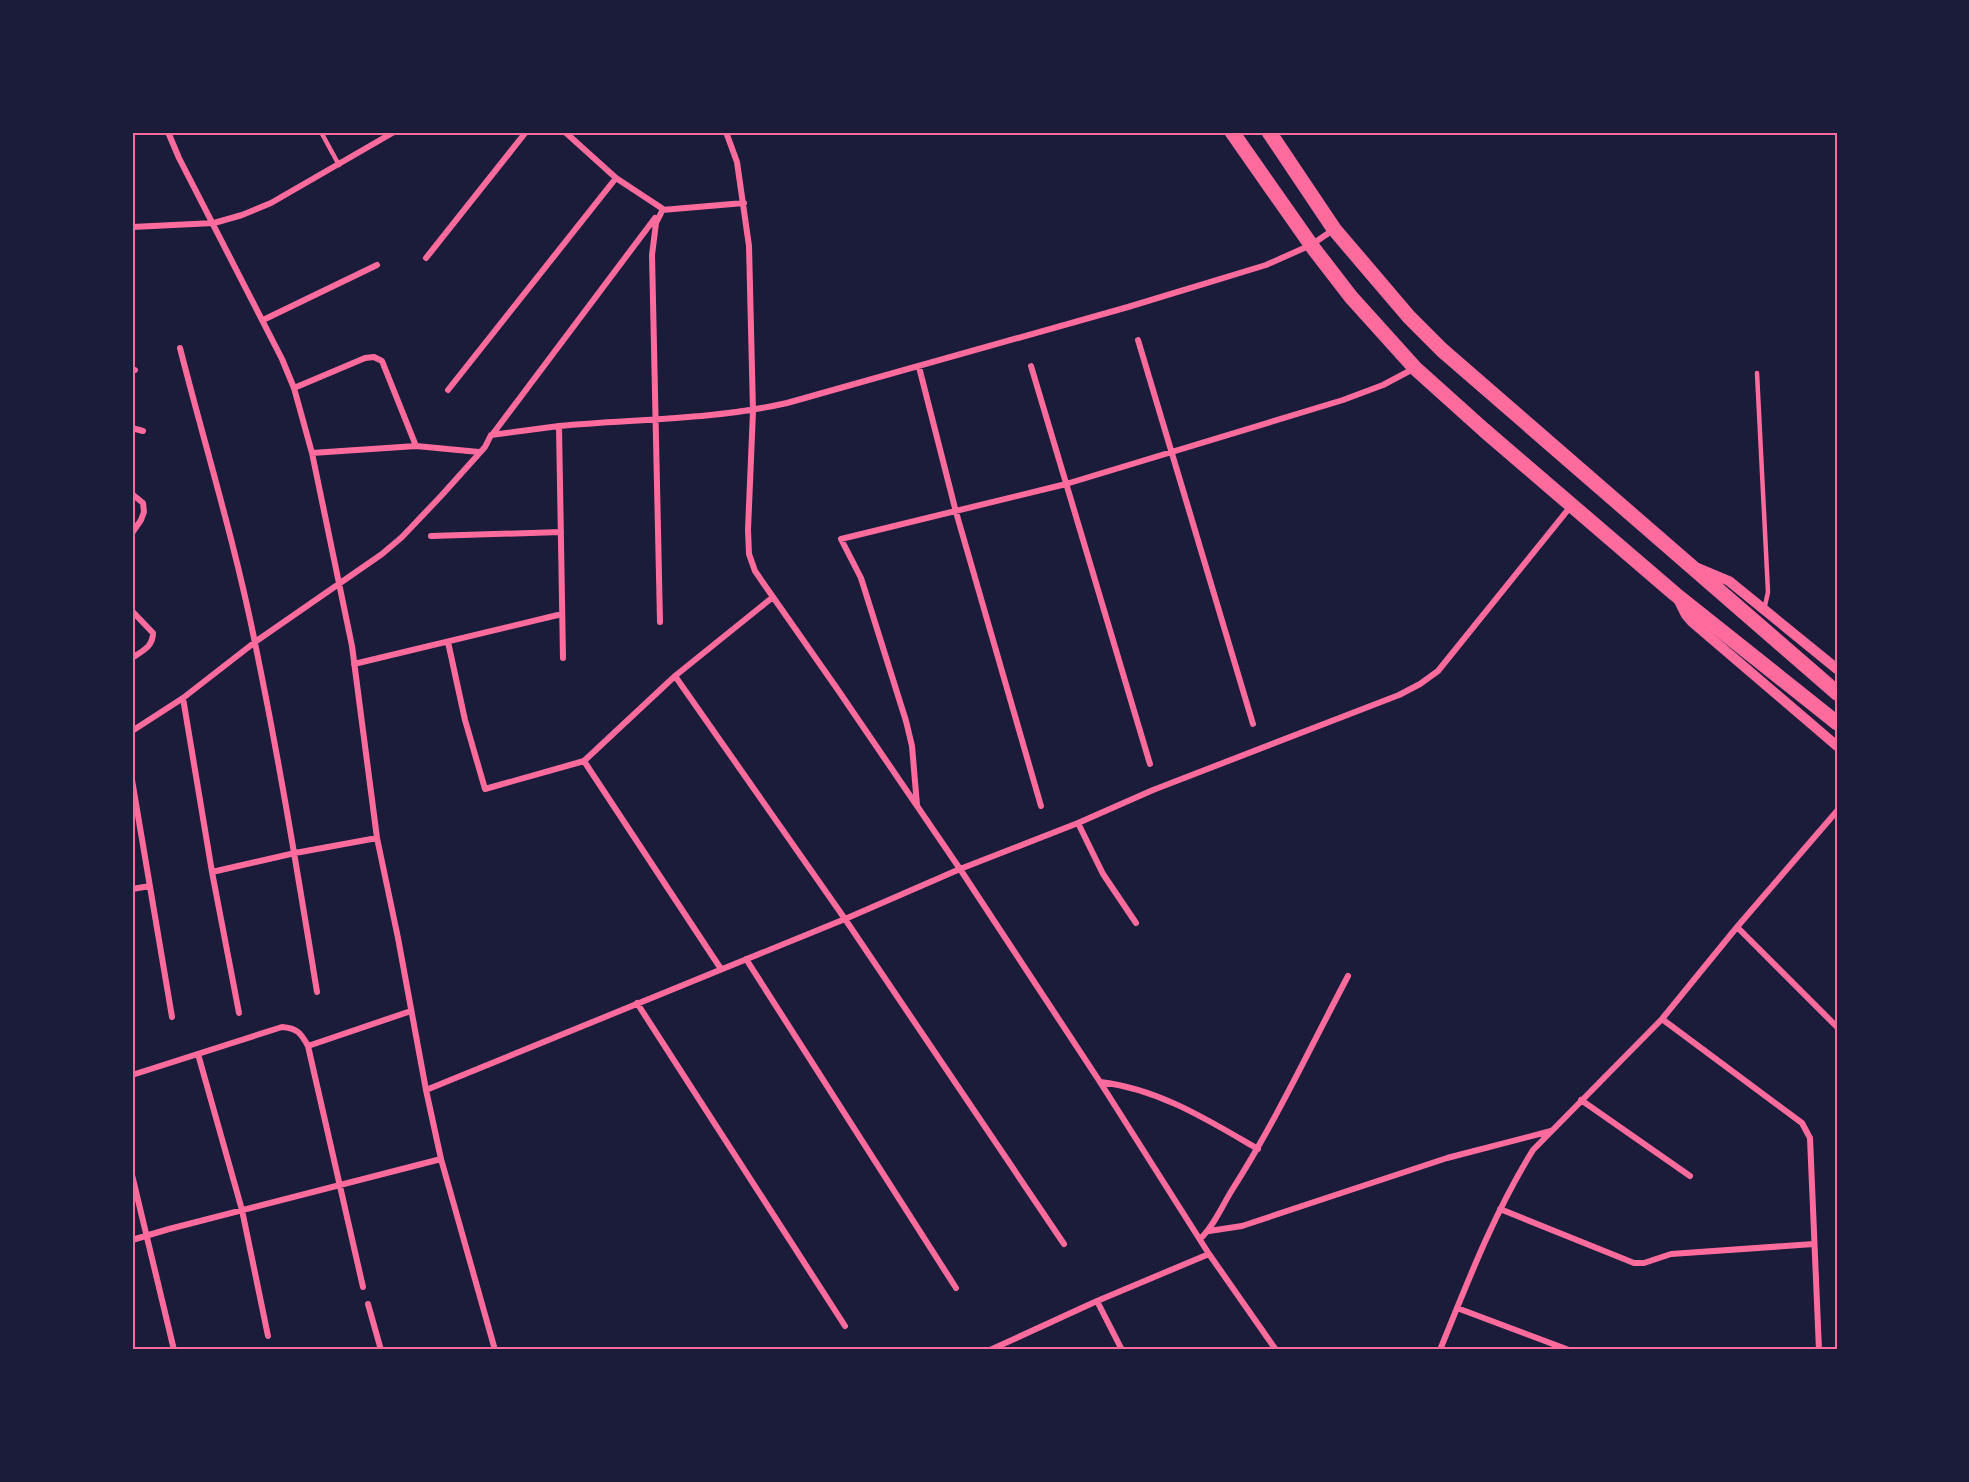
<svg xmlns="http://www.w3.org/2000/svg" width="1969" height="1482" viewBox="0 0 1969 1482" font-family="Mulish,sans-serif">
  <rect width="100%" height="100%" fill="#1b1b3a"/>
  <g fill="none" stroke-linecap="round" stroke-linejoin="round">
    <!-- service -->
    <path stroke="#ff6b9d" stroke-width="4.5" d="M321,132L339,165
      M1757,373L1768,592L1764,610"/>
    <!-- minor -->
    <path stroke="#ff6b9d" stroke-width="6" d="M168,132L179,158L282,359L294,388L312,453L352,646L377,838L398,938L426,1090L845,919L960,869L838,690L766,587L755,571L749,554L748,530L753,411L749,246L737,162L726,132
      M565,132L616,178L663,209L656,223L652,255L660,622
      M662,210L744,203
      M132,227L214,223L242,215L271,203L394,132
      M426,258L526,132
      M263,320L377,265
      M1138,340L1253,724
      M180,348C205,446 235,543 255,643C279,759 298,875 317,992
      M1031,366L1150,764
      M919,367L956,512L1041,806
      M132,369L135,370
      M294,388L365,358L374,357L382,361L416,446
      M448,390L616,178
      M559,426L563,658
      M132,428L143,431
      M492,435L655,218
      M312,453L416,446L479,452
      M132,494L143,503L144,512L141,520L132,533
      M431,536L561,532
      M132,611L153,633C153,647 142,651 132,658
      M448,642L465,720L485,789L584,761L675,676L773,597
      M354,664L562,614
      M675,676L845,919L1064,1244
      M183,698L212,872L239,1013
      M132,731L183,698L255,642L382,554L402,537L441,496L485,447L491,435C514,432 537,429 559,426C635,419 712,420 787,403L1128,307L1266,265L1311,245L1333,230
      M584,761L721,969
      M132,780L172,1017
      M917,805L912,746L906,721L861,578L841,539L1066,484L1343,400L1383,385L1415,368
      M1078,823L1103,874L1136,923
      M212,872L295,853L377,838
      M132,889L150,886
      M1737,927L1837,1027
      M746,959L956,1288
      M637,1003L845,1326
      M1662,1019L1802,1123L1810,1138L1819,1350
      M308,1046L411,1011
      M198,1054L242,1210L268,1336
      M132,1075L282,1027C297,1028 301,1033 308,1046L363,1287
      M1100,1082C1159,1089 1208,1120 1258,1149
      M426,1090L441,1159
      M1581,1100L1690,1176
      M132,1175L174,1350
      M1500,1209L1634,1263H1644L1671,1254L1814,1244
      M1209,1231L1242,1226L1447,1158L1551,1131
      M1200,1239C1214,1226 1222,1206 1232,1190C1276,1121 1310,1048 1348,976
      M132,1240L169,1229L441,1159L495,1350
      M1097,1301L1122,1350
      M368,1304L381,1350
      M1457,1308L1569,1350
      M990,1350L1097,1301L1209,1254
      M1276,1350L1209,1254L1100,1082L960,869L1078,823L1153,790L1399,695L1420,684L1438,671L1571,506
      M1440,1350C1468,1281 1494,1213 1533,1150L1662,1019L1737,927L1837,811"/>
    <!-- tertiary -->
    <path stroke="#ff6b9d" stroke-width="10" d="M1698,568L1729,581L1837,669
      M1678,599L1686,615L1692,622L1837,746"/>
    <!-- primary -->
    <path stroke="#ff6b9d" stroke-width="15" d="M1232,132L1314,249L1351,297L1415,368L1484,430L1675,594L1837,723
      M1269,132L1334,229L1409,317L1442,350L1837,693"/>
  </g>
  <!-- border -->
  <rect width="1969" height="1482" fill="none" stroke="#1b1b3a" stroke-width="267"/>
  <rect x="134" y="134" width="1702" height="1214" fill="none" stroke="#ff6b9d" stroke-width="2"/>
</svg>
